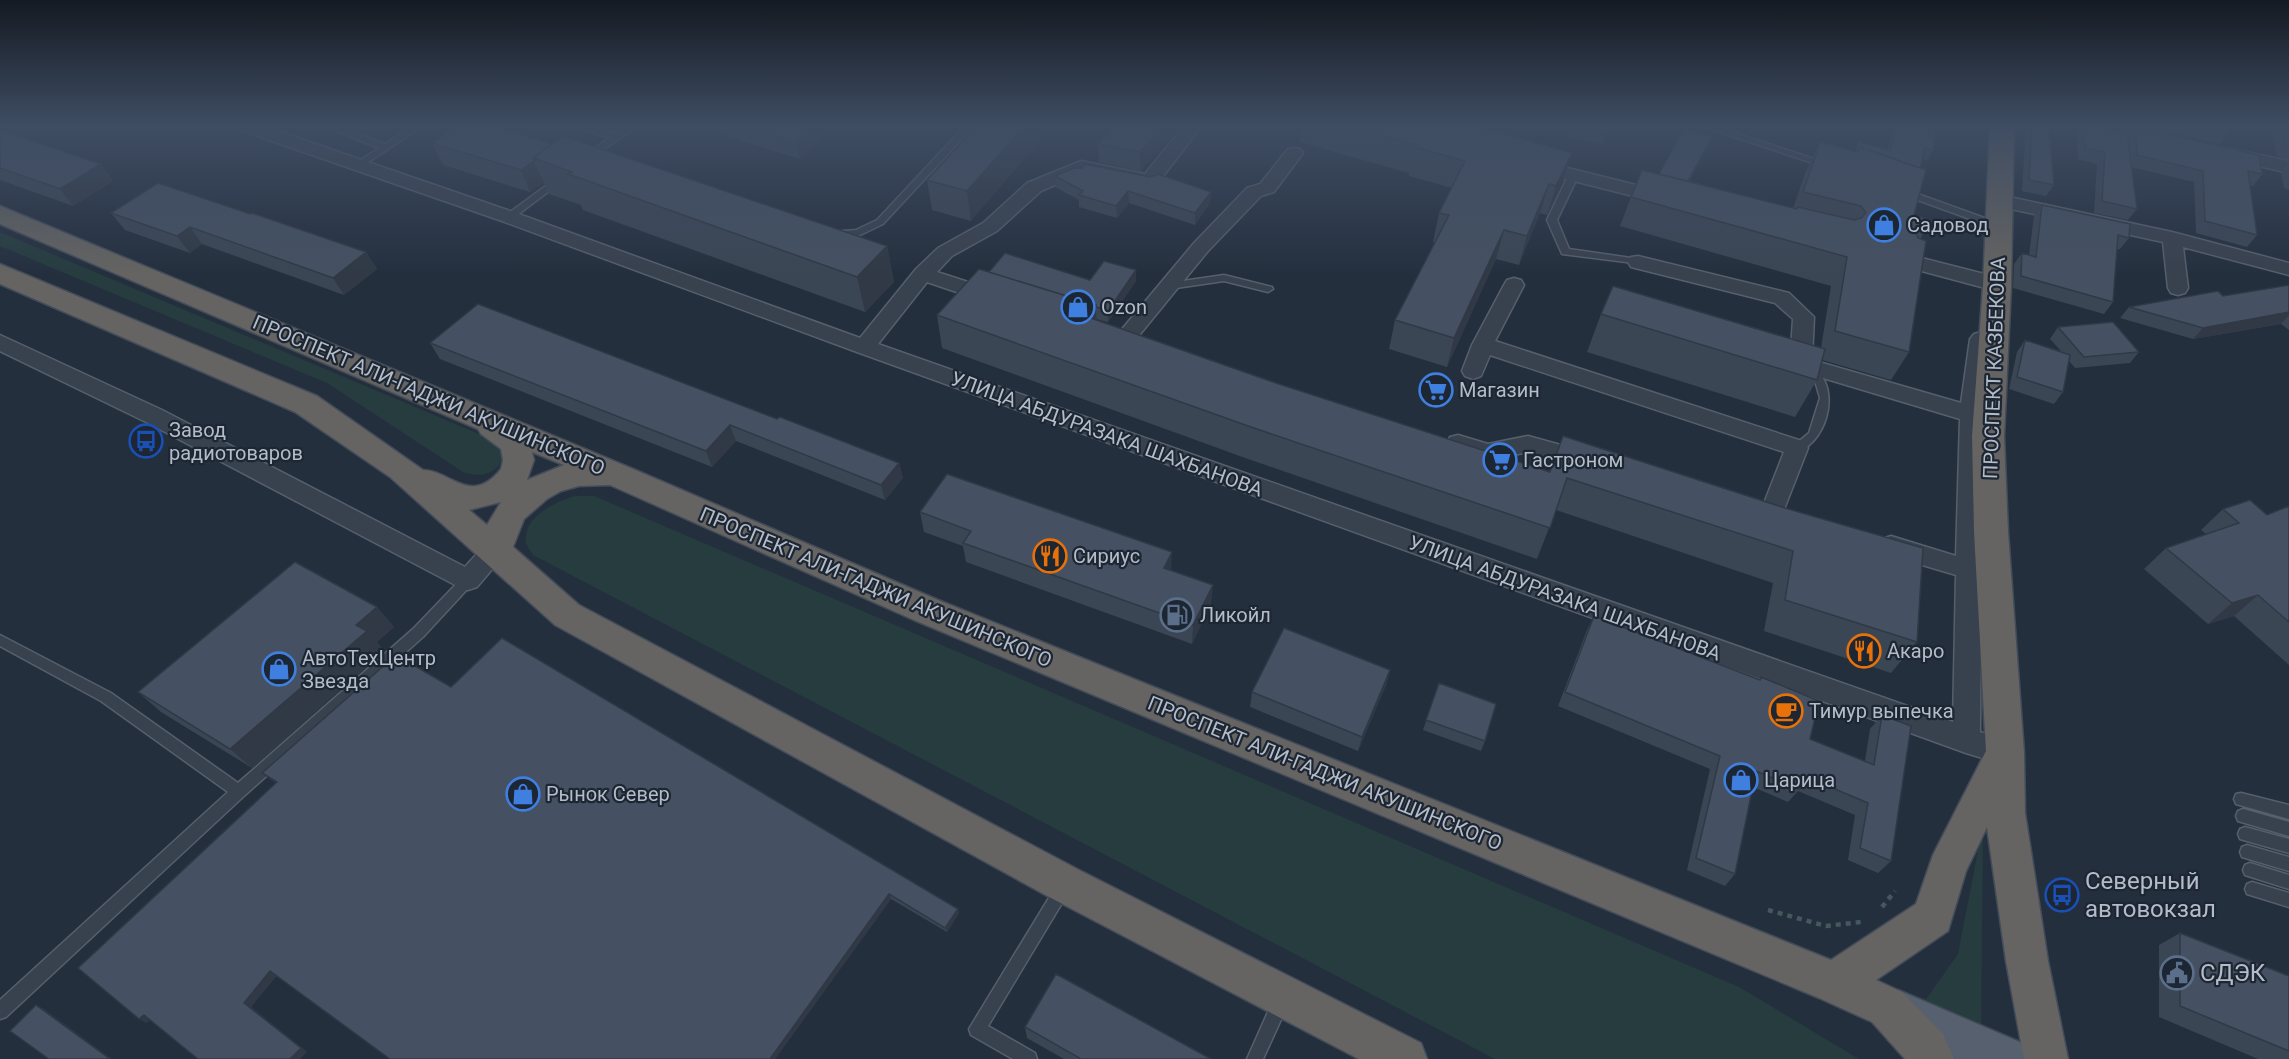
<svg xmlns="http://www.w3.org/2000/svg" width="2289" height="1059" viewBox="0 0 2289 1059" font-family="Roboto,sans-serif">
  <rect width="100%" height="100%" fill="#242f3e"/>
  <!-- green -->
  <path fill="#263c3f" d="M0,232L491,439L504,451C502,473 482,479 463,472L327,383L0,246Z
    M575,496H594L1739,987L1859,1059H1495L533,555C531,552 527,546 526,543C522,516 556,502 575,496Z
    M1983,824L1981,1041L1922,1005L1958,954Z"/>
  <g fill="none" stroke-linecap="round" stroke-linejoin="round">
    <defs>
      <path id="service" d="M326,127H339L385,144L411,127H421L358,169L355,168V164L379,148Z
        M576,127H590L615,134L626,127H636L588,160L585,159V155L609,138Z
        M964,127H973L883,224L858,236H830V232L856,230L877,220Z
        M1704,127H1717L1830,164L1825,167L1822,166Z
        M1573,173L1578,176L1557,220L1569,249L1638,259L1643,262L1642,264L1562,254L1547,220L1568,176Z
        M558,177L561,178V182L512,219H506V215Z
        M1904,189L1990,220L1992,222L1987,225L1984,224L1901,194V190Z
        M1224,275L1272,287L1273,289L1268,292L1224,281L1169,289L1164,286L1169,283Z
        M1805,363C1844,378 1830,441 1797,452L1791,448L1809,433L1820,398L1816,384L1800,367Z
        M468,575L472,576L474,580L472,584L423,637L244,796L6,1017L0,1019V1000L228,792L101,701L0,646V635L111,693L238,783L413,629L464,576Z
        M2241,793L2289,805V819L2236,804L2234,799L2236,794Z
        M2243,809L2289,822V836L2238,821L2236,816L2238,811Z
        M2245,827L2289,839V853L2240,839L2238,834L2240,829Z
        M2247,845L2289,857V871L2242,857L2240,852L2242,847Z
        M2250,863L2289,875V889L2245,875L2243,870L2245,865Z
        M1063,881L1068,883L1070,888L1068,893L988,1026L1035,1053L1037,1059H1013L971,1035L969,1029L1058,883Z
        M2252,882L2289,893V907L2247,894L2245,889L2247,884Z
        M1282,992L1288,994L1290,1000L1263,1059H1247L1276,994Z"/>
      <path id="minor" d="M240,127H266L516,213L860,338L916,269L938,248L983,223L1027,183L1081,161L1145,174L1183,127H1201L1157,184L1150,186L1083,173L1041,191L997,231L952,256L937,272L999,292L1002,297L999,302L992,304L927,282L878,344L1953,722L1956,575L1882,553L1879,546L1882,539L1891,536L1956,556L1960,419L1793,369L1790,364L1793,319L1775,303L1631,267L1628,262L1631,257L1638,256L1789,293L1814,317L1812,360L1961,403L1970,339L1974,334L1981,332L1988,334L1992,339L1982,414L1980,732L2015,744L2019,753L2015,762L2005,765L1966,753L857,352L502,221L243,131Z
        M2101,127H2134L2173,136L2176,140L2173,144L2167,145L2104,131Z
        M1294,148L1300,149L1303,153L1274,192L1261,196L1208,251L1132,344L1125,346L1118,344L1114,339L1118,334L1194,243L1247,188L1260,184L1288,149Z
        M2230,149L2289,161V173L2224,158L2221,154L2224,150Z
        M1536,160L1672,194L1674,198L1672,202L1665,204L1530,170L1527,166L1530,162Z
        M2000,195L2172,232L2289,263V275L2183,247L2188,288L2185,293L2178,295L2171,293L2168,288L2163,242L1993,205L1991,201L1993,197Z
        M1910,255L1992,276L1995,281L1992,286L1985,288L1903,266L1900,261L1903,256Z
        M1514,278L1521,280L1524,285L1495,341L1805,442L1808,448L1781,517L1773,520L1765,517L1761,511L1784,452L1490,355L1481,376L1473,379L1465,376L1462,371L1472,345L1504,285L1507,280Z
        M0,335L162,410L465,567C476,555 485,541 503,546L506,553L477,587L468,590L459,587L146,422L0,351Z
        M1458,435L1488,444L1528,436L1597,455L1600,461L1597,467L1589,470L1528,452L1488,460L1450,449L1447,443L1450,437Z"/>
      <path id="primary" d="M1898,990L2022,1043L2028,1059H1955L1883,1027L1876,1012L1883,997Z"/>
      <path id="trunk" d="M1990,127H2014L2011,286L2004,436L2008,532L2024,753L2025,813L2048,961L2068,1059H2024L2006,961L1987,827L1966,871L1948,931L1876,980L1902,992L1943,1034L1954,1059H1905L1872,1022L1819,998L914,620L610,485L579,486L561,491L547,499L524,519L513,547L579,605L1079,870L1421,1043L1427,1059H1359L1051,898L555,625L390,477L295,412L0,284V264L317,396L423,470C450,470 471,507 501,469L503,460L501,449L481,434L478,429L0,224V206L633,469L938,600L1831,960L1916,904L1933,855L1986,751L1974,532L1972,436L1983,286ZM532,452L564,465L527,480L534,460ZM501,502L487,525L469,510Z"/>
    </defs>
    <!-- service casing -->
    <use href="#service" stroke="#565f6c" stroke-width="3"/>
    <!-- minor casing -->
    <use href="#minor" stroke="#565f6c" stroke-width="3"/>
    <!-- primary casing -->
    <use href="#primary" stroke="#414a57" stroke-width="3"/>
    <!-- trunk casing -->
    <use href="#trunk" stroke="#434c59" stroke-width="3"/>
    <!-- path -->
    <path stroke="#44595c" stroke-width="4.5" stroke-dasharray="5 5" stroke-linecap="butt" d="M1882,907L1895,891
      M1768,910L1826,926L1861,922"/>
    <!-- service -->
    <use href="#service" fill="#38414e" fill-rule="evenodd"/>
    <!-- minor -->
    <use href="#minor" fill="#38414e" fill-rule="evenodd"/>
    <!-- primary -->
    <use href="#primary" fill="#56606e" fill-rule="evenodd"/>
    <!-- trunk -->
    <use href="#trunk" fill="#656462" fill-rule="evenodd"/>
  </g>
  <!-- wall -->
  <path fill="#3b4654" d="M350,127H379L369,134Z
    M455,127L887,246L894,282L865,312L583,210L581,205L549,194L544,183L530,192L443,165L432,143Z
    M718,127H825L827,135L800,159L720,134Z
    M976,127L971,221L932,210L927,180Z
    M1114,127H1179L1140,171L1099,162L1098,144Z
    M1301,127H1479L1563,181L1547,215L1540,213L1519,265L1496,259L1447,367L1389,349L1395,320L1435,242H1433L1439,213L1452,188L1409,176V173L1300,142Z
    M1569,127H1608L1603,145L1566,136Z
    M1894,127H1936L1933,150L1927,161L1923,159L1920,168L1914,215L1929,224L1920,239L1909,352L1891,380L1822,360L1817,380L1795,417L1587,352L1601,314L1821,348L1831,286L1620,226L1631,197L1712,137L1708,147L1689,181L1793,208L1806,171L1820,142L1854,151L1859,142L1887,149Z
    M2026,127H2049L2054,185L2046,196L2022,191Z
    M2082,127H2100L2128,142L2136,130L2163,136L2165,134L2262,174L2253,186L2250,185L2257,235L2247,247L2196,233L2194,182L2131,167L2137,209L2128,220L2094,213L2097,164L2078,159L2077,135Z
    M2157,127H2229V132L2220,144L2157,130Z
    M2270,127H2289V160L2277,156Z
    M0,130L101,164L113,181L73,206L0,180Z
    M2289,163V190L2284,188L2281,173Z
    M1055,176L1211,192L1210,203L1195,225L1129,203L1117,218L1079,207V200L1055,187Z
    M2042,205L2129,238L2120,249H2117L2113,302L2104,314L2013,288L2014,264L2022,253L2029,255L2034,216Z
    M111,213L366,252L377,269L344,295L202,244L190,253L125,230Z
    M1136,270V281L1108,322L1096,319V320L1276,383L1549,472L1563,436L1785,508L1917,642L1891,673L1764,631L1773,583L1556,510L1537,559L1248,459L942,348L937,315L989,272L1090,280Z
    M2289,285V330L2281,324L2193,339L2120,318L2129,307L2223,296Z
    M2058,327L2139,352L2130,363L2075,368L2069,361L2063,392L2054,404L2009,389L2017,352L2025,340L2061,351L2050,339Z
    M430,343L777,419L899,463L903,478L885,500L736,441L712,467L440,359Z
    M2289,506V665L2234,616L2208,624L2144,569L2166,548L2206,534L2201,530L2223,509L2267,515Z
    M920,512L1171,570L1211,604L1192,644L966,562L963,546L924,532Z
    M377,607L394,627L377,642L384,651L252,768L161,712L138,692Z
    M1594,616L1759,680L1761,677L1810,739L1865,761L1870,729L1882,715L1891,861L1878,873L1848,860L1855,815L1798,791L1788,802L1753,787L1735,874L1725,886L1687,870L1710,769L1558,706L1587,630Z
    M1390,670L1386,685L1358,751L1250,707L1252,692Z
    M1439,683L1485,741L1481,751L1423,730Z
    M451,687L958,909L959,913L947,932L891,899L775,1059H390L276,976L251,1007L307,1052L150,1020L146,1023L276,783L262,773Z
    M2180,933L2289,976V1059H2258L2159,1017V945Z
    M1025,1027L1211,1059H1064L1027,1038Z"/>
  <!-- shaded-wall -->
  <path fill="#303945" d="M365,127H379L369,134Z
    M813,127H825L827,135L800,159L796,143Z
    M1024,127H1052L971,221L967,191Z
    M1163,127H1179L1140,171V152Z
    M1712,137L1708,147L1682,195L1686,185Z
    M1572,153L1563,181L1547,215L1556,186Z
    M534,161L544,183L530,192L521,170Z
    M101,164L113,181L73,206L60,189Z
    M1549,184L1540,213L1519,265L1527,236Z
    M1128,191L1129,203L1117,218L1116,206Z
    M1211,192L1210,203L1195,225V213Z
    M190,227L202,244L190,253L177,236Z
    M1504,230L1496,259L1447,367L1454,338Z
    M887,246L894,282L865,312L857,277Z
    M366,252L377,269L344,295L333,278Z
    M1136,270V281L1108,322V311Z
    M1096,305L1097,338L1088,317Z
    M2289,312V315L2281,324L2193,339L2203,328Z
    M730,425L736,441L712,467L706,451Z
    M899,463L903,478L885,500L881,485Z
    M1172,552L1171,571L1164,568Z
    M1213,585L1211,604L1192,644L1193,625Z
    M2258,595L2234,616L2208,624L2232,603Z
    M377,607L394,627L377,642L384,651L252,768L230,749L356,625Z
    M1390,670L1386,685L1358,751L1362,737Z
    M889,894L891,899L775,1059H770Z
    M958,909L959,913L947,932L945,928Z
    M270,971L276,975L251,1007L307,1052L300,1059H290L244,1003Z
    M36,1005L44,1009L112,1059H110Z
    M144,1015L151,1019L146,1023L139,1019Z"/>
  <!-- building -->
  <path fill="#455162" stroke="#303945" stroke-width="1.5" d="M455,127H499L552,144L533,158L534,161L521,170L432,143Z
    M747,127H813L796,143Z
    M976,127H1024L967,191L927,180Z
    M1114,127H1163L1140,152L1098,144Z
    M1353,127H1479L1572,153L1556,186L1549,184L1527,236L1504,230L1454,338L1395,320L1449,215L1439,213L1465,161L1415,147L1416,145Z
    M1578,127H1608L1606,134Z
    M1896,127H1936L1933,150L1925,148L1920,168L1860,147L1858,152L1855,151L1859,142L1890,150Z
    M2032,127H2049L2054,185L2029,180Z
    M2085,127H2100L2127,133L2137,209L2102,201L2105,152L2085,148Z
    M2206,127H2229V132Z
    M2282,127H2289V145L2286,144Z
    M1684,128L1712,137L1688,181L1659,174Z
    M0,130L101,164L60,189L0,168Z
    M2136,130L2165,137V134L2259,155L2262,174L2248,171L2257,235L2205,221L2203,171L2137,155Z
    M563,136L887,246L857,277L568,174L572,172L533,158Z
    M1820,142L1858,152L1860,147L1926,170L1914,215L1929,220V224L1920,225L1915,231L1918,238L1926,241L1909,352L1835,331L1847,257L1631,197L1642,170L1797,209L1798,207L1854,220L1861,218L1866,213L1861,206L1803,192Z
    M1085,164L1150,177L1158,174L1211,192L1195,213L1128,191L1116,206L1079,195L1083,191L1055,176L1074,168H1082Z
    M158,183L250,214L252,213L366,252L333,278L190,227L177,236L111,213Z
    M2042,205L2130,224L2129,238L2118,235L2113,302L2021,276L2022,253L2036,257Z
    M1005,253L1090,280L1104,261L1136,270L1108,311L1096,307V305L989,272Z
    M979,269L1096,305L1088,317L1276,383L1550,472L1563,436L1785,508L1923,548L1917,642L1785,600L1793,551L1567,478L1550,528L1251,427L937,315Z
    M2289,285V312L2203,328L2129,307L2218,291L2223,296Z
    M1613,286L1825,349L1817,380L1601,314Z
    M478,304L777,419L780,417L899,463L881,485L730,425L706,451L430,343Z
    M2113,322L2139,352L2084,357L2058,327Z
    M2025,340L2070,355L2063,392L2017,377Z
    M947,474L1172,552L1164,568L1213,585L1193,625L963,543L971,531L920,512Z
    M2250,500L2267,515L2289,506V622L2258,595L2232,603L2166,548L2239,523L2223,509Z
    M295,562L377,607L356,625L367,631L230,749L138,692Z
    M1594,616L1760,680L1761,677L1819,701L1810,739L1874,765L1882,715L1911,726L1891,861L1860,848L1868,803L1802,775L1799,789L1756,771L1735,874L1696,858L1720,756L1565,692Z
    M1284,628L1390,670L1362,737L1252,692Z
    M502,638L958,909L945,928L889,894L770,1059H390L270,971L244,1003L301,1048L290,1059H198L144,1015L139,1019L78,968L277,782L262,773L396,655L451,687Z
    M1439,683L1496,704L1485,741L1426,720Z
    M2180,933L2289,976V1051L2180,1006Z
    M1056,974L1211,1059H1081L1025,1027Z
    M36,1005L110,1059H49L10,1031Z"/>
  <!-- sky -->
  <linearGradient id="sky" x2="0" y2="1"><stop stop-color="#141a22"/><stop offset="0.46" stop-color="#3f4d63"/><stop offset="1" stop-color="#3f4d63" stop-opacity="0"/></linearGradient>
  <rect width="2289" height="275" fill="url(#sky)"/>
  <!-- icons -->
  <defs>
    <symbol id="shop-ring" viewBox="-11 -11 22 22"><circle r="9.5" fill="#1d2633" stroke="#3f7fe0" stroke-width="1.5"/><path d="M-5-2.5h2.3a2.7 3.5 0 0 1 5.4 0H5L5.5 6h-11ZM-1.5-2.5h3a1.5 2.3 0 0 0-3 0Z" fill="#3f7fe0"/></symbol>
    <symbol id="supermarket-ring" viewBox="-11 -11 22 22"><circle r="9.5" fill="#1d2633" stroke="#3f7fe0" stroke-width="1.5"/><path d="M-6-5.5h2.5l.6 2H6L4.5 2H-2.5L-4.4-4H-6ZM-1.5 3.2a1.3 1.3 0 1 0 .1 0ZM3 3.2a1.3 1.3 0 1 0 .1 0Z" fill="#3f7fe0"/></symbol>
    <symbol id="bus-ring" viewBox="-11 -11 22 22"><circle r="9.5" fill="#1d2633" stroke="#1a4fb4" stroke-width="1.5"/><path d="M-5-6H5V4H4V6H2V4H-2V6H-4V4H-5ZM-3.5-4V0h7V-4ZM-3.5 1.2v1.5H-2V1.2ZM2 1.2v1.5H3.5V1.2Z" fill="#1a4fb4"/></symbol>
    <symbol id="restaurant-ring" viewBox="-11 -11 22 22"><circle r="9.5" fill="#1d2633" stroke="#e8710a" stroke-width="1.5"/><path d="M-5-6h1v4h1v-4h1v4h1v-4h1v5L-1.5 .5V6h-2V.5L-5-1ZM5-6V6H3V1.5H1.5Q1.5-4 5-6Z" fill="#e8710a"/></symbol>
    <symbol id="fuel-ring" viewBox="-11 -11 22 22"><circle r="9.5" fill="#1d2633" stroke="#5c6f8a" stroke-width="1.5"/><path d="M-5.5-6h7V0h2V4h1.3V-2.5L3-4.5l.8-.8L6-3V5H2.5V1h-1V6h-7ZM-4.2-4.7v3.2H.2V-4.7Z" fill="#5c6f8a"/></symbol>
    <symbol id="cafe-ring" viewBox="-11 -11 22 22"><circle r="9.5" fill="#1d2633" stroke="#e8710a" stroke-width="1.5"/><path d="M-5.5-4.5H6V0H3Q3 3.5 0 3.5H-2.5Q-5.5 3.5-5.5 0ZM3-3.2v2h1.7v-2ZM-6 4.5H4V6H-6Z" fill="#e8710a"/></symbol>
    <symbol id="civic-ring" viewBox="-11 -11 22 22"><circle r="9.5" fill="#1d2633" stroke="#5c6f8a" stroke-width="1.5"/><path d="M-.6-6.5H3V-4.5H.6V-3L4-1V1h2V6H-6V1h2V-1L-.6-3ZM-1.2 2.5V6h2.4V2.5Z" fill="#5c6f8a"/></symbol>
  </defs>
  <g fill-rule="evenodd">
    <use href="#shop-ring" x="1865" y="206" width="38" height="38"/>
    <use href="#shop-ring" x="1059" y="288" width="38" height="38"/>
    <use href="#supermarket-ring" x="1417" y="371" width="38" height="38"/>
    <use href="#bus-ring" x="127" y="422" width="38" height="38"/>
    <use href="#supermarket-ring" x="1481" y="441" width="38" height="38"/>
    <use href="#restaurant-ring" x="1031" y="537" width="38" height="38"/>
    <use href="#fuel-ring" x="1158" y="596" width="38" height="38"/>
    <use href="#restaurant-ring" x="1845" y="632" width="38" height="38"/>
    <use href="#shop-ring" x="260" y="650" width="38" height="38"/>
    <use href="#cafe-ring" x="1767" y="692" width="38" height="38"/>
    <use href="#shop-ring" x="1722" y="761" width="38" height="38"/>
    <use href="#shop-ring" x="504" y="775" width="38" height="38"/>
    <use href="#bus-ring" x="2043" y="876" width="38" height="38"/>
    <use href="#civic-ring" x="2158" y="954" width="38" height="38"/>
  </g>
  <g text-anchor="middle" stroke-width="4.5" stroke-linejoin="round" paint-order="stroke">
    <!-- poi labels -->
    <g font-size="20" fill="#b4bcc9" stroke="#1d2633" text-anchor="start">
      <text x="1907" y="232">Садовод</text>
      <text x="1101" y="314">Ozon</text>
      <text x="1459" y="397">Магазин</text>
      <text x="169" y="437">Завод<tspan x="169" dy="23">радиотоваров</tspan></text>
      <text x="1523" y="467">Гастроном</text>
      <text x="1073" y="563">Сириус</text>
      <text x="1200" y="622">Ликойл</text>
      <text x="1887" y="658">Акаро</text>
      <text x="302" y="665">АвтоТехЦентр<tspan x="302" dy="23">Звезда</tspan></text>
      <text x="1809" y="718">Тимур выпечка</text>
      <text x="1764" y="787">Царица</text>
      <text x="546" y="801">Рынок Север</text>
    </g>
    <!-- street labels -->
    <g font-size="20" fill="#b4bcc9" stroke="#1d2633">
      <text transform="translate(1994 368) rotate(-88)" y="7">ПРОСПЕКТ КАЗБЕКОВА</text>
      <text transform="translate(429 395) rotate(23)" y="7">ПРОСПЕКТ АЛИ-ГАДЖИ АКУШИНСКОГО</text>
      <text transform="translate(1107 434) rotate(20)" y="7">УЛИЦА АБДУРАЗАКА ШАХБАНОВА</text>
      <text transform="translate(876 587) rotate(23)" y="7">ПРОСПЕКТ АЛИ-ГАДЖИ АКУШИНСКОГО</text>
      <text transform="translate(1565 598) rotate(20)" y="7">УЛИЦА АБДУРАЗАКА ШАХБАНОВА</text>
      <text transform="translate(1325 773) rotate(22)" y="7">ПРОСПЕКТ АЛИ-ГАДЖИ АКУШИНСКОГО</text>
    </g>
    <!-- near-poi labels -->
    <g font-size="24" fill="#b4bcc9" stroke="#1d2633" text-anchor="start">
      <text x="2085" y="889">Северный<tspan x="2085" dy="28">автовокзал</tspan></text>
      <text x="2200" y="981">СДЭК</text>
    </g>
  </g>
</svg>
